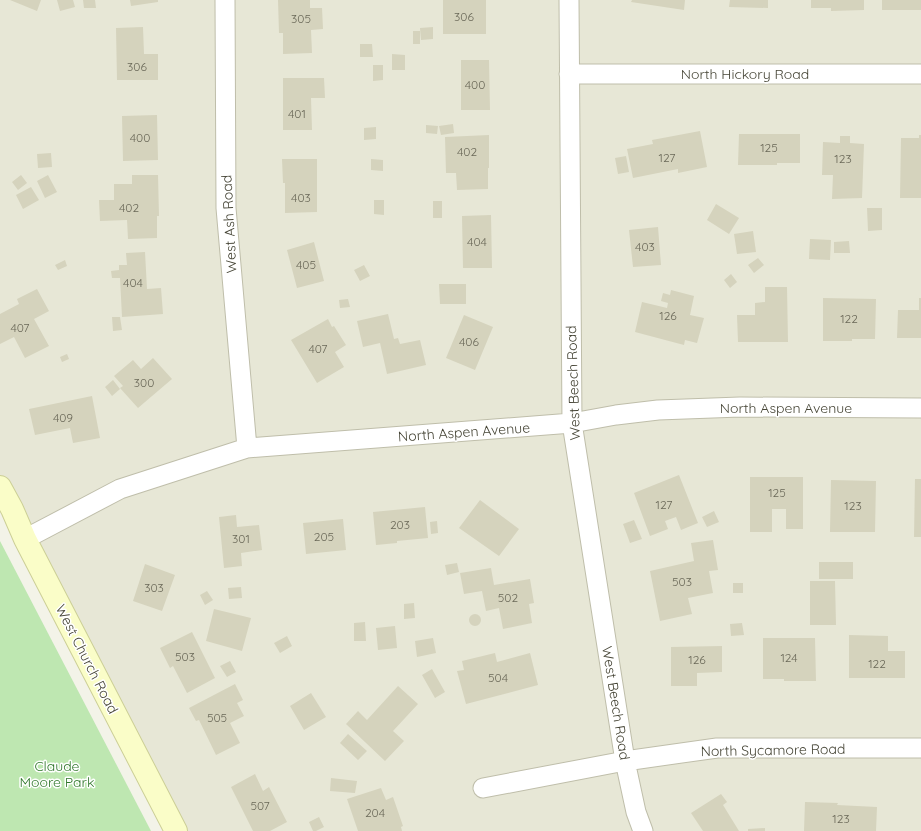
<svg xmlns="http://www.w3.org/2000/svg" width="921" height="831" viewBox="0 0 921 831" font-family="Quicksand,sans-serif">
  <rect width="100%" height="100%" fill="#f3f3e8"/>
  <!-- residential -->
  <path fill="#e7e7d6" d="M0,0H921V831H176L0,487Z"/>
  <!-- green -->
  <path fill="#bee7b1" d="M0,541L151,831H0Z"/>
  <!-- building -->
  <path fill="#d5d3bd" d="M10,0H41L37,11Z
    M57,0H73L75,7L60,11Z
    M83,0H95L96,8H84Z
    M130,0H158V2L131,6Z
    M278,0H310V8H322L323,29L311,30L312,53L283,54V33H279Z
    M443,0H486V34H443Z
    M632,0H685L684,10L631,2Z
    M730,0H768V8L729,7Z
    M811,0H864V10L831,11V8H811Z
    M882,0H921V10H882Z
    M143,27L144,54H158V80H117L116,28Z
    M433,27V39L421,40L420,28Z
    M413,31H420V44H413Z
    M360,44H372L373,57H360Z
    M392,54L405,55V70H392Z
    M461,60H489L490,110H461Z
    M373,65H383V80L373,81Z
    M283,78H324L325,98H311L312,130H283Z
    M157,115L158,160L123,161L122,116Z
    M453,124L454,133L441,135L439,126Z
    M426,125L438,126L437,134L426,133Z
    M376,127V139L364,140V128Z
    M700,131L707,167L678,173V169L633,178L627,149L653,144L652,140Z
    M739,134H800V163H777V165H738Z
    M489,135V168H488V189L457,190L456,173H446L445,137Z
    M919,135H921V198H900L901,138H919Z
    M840,136H850V143L864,144L862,198L832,199L833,175H822L823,142L840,143Z
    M51,153L52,167L38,168L37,154Z
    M626,156L629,172L618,174L615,158Z
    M282,159H317V212L285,213V183H283Z
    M371,159L383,160V171L371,170Z
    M21,175L27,183L18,190L12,182Z
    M48,175L57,192L45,198L37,181Z
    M132,175H158L159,216H157V238L128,239L127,220L100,221L99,200H114V184H132Z
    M31,187L39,200L23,209L16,195Z
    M374,200H384V215L374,214Z
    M433,201H442V218H433Z
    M716,204L739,218L729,234L707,220Z
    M867,208H882V230L868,231Z
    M491,215L492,268H463L462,216Z
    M658,227L661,265L633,267L629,230Z
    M753,231L756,252L737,254L734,234Z
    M810,239L831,240L830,260L809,259Z
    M849,241L850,253H834V242Z
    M314,242L324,281L297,288L287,250Z
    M145,252L147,289L161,288L163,314L122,317L120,278H112L111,271L119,270V265H127L126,253Z
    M758,258L764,265L754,273L748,265Z
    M65,260L67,266L58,270L55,265Z
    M364,265L370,276L360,281L354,270Z
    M731,274L737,282L730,288L724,280Z
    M439,284H466V304H440Z
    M765,287H787L788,342H738L737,315H755V303L765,302Z
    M37,289L49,311L34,319L49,346L25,358L14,337L0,344V314L19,304L17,299Z
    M671,290L694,296L690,315L704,318L697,343L685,340L684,345L635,332L642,302L667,308L668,303L661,301L663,293L670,295Z
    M823,298L876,299L875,339H852V341H823Z
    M919,298H921V338H897L898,310H919Z
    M348,299L350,307L340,308L339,300Z
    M388,314L394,339L398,338L400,344L420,340L426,365L387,374L380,343L363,347L357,321Z
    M464,315L493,327L475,370L446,358Z
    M112,317H120L122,330L113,331Z
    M328,319L332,327L334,326L346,345L335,352L344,367L317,383L291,340Z
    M67,354L69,359L62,362L60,357Z
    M153,358L172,379L138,408L120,388L123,386L114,376L133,360L141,369Z
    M113,380L120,389L112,396L105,387Z
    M92,396L100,438L73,443L70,428L35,435L29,409Z
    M679,475L698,523L681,530L676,517L665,521L668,529L650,536L634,493Z
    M750,477H803V529H786V509H772V532H750Z
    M915,479H921V537H914Z
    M831,480L876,481L875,532H830Z
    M480,500L519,529L499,556L459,528Z
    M425,507L428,538L397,541V543L376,545L373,512Z
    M714,511L719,522L707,527L702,517Z
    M236,515L237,527L259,525L262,550L241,553L242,566L224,568L219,517Z
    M343,519L346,550L306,554L303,523Z
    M634,520L642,539L630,543L623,524Z
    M437,521L438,533L431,534L430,522Z
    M713,540L718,570L709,571L713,593L688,598L692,614L660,621L650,571L694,561L691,543Z
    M819,562H853V579H819Z
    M457,563L459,572L447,575L445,565Z
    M145,564L175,575L162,611L133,601Z
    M491,568L494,585L530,579L534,603L529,604L532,623L503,629L499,608L486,611L482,591L464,594L460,573Z
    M810,581H835L836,625H810Z
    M733,583H743V593H733Z
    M241,587L242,598L229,599L228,588Z
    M207,591L213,600L205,605L200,595Z
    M414,603L415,618L404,619V604Z
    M214,609L251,618L242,651L206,641Z
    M469 620a6 6 0 1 1 12 0a6 6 0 1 1-12 0Z
    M365,622L366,641H354V623Z
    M742,623L744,635L731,636L730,624Z
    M395,626L397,648L378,650L376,628Z
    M192,632L215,678L187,693L173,666L170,668L160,648Z
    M849,635L888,636V651H905V678H849Z
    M287,636L292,646L280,653L274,643Z
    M433,638L436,653L417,657L415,641Z
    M763,638H815L816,681H784V679H763Z
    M722,646V672L697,673V686H671V647Z
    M495,653L497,662L530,653L538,685L466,704L457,671L464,670L462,661Z
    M230,661L236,672L227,677L220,666Z
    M432,669L445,692L435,698L422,675Z
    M235,684L243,700L237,703L244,716L230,723L240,743L216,755L199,720L196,721L189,708Z
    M398,686L418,704L393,731L404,741L385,761L346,724L358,711L367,720Z
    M311,693L326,717L304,730L290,706Z
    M348,734L367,751L358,760L340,743Z
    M255,774L263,791L269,787L287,822L270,831H253L231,787Z
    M331,778L357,781L355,793L330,791Z
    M381,788L386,800L393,797L403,826L401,827L402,831H358L347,799Z
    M721,794L727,802L723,805L739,831H703L691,813Z
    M805,802L838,803L837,805L877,807L876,831H804Z
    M319,817L324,827L316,831H313L309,822Z
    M765,828V831H748V829Z"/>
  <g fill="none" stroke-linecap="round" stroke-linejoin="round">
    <defs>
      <path id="minor" d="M225,0L226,208L247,448
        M569,0L572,423L625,761L636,812L643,831
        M569,74H921
        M25,539L120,489L247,448L572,423L616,415L658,410L740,407L921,408
        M483,788L625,761L717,748H921"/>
      <path id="secondary" d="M0,487L12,509L25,539L176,831"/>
    </defs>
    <!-- minor casing -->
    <use href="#minor" stroke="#bfbeaa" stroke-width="21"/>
    <!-- secondary casing -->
    <use href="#secondary" stroke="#cccf96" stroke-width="24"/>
    <!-- minor -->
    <use href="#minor" stroke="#fff" stroke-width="19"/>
    <!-- secondary -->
    <use href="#secondary" stroke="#fafdc8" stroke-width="22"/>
  </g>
  <g text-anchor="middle" stroke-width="3" stroke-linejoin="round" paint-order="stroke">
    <!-- number labels -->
    <g font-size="12" fill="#6a6858">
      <text x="464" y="21">306</text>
      <text x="301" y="23">305</text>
      <text x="137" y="71">306</text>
      <text x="475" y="89">400</text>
      <text x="297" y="118">401</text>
      <text x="140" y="142">400</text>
      <text x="769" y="152">125</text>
      <text x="467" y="156">402</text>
      <text x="667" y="162">127</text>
      <text x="843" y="163">123</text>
      <text x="301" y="202">403</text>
      <text x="129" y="212">402</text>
      <text x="477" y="246">404</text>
      <text x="645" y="251">403</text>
      <text x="306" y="269">405</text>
      <text x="133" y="287">404</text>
      <text x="668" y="320">126</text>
      <text x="849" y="323">122</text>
      <text x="20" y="332">407</text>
      <text x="469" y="346">406</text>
      <text x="318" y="353">407</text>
      <text x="144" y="387">300</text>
      <text x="63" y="422">409</text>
      <text x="777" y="497">125</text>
      <text x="664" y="509">127</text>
      <text x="853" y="510">123</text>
      <text x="400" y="529">203</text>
      <text x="324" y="541">205</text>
      <text x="241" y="543">301</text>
      <text x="682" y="586">503</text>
      <text x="154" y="592">303</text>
      <text x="508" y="602">502</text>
      <text x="185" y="661">503</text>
      <text x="789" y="662">124</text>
      <text x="697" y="664">126</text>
      <text x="877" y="668">122</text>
      <text x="498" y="682">504</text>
      <text x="217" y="722">505</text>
      <text x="260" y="810">507</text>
      <text x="375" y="817">204</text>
      <text x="841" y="823">123</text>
    </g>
    <!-- street labels -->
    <g font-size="14" fill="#464536" stroke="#fff">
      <text x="745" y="79">North Hickory Road</text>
      <text transform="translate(229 224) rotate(-93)" y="5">West Ash Road</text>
      <text transform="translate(573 383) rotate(-92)" y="5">West Beech Road</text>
      <text x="786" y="413">North Aspen Avenue</text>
      <text transform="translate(464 432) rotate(-4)" y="5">North Aspen Avenue</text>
      <text transform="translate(87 659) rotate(63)" y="5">West Church Road</text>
      <text transform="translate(616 703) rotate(81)" y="5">West Beech Road</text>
      <text transform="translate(773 750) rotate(-1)" y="5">North Sycamore Road</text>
    </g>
    <!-- park labels -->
    <g font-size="14" fill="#30772b" stroke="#fff">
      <text x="57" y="771">Claude<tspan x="57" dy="16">Moore Park</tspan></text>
    </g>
  </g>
</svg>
